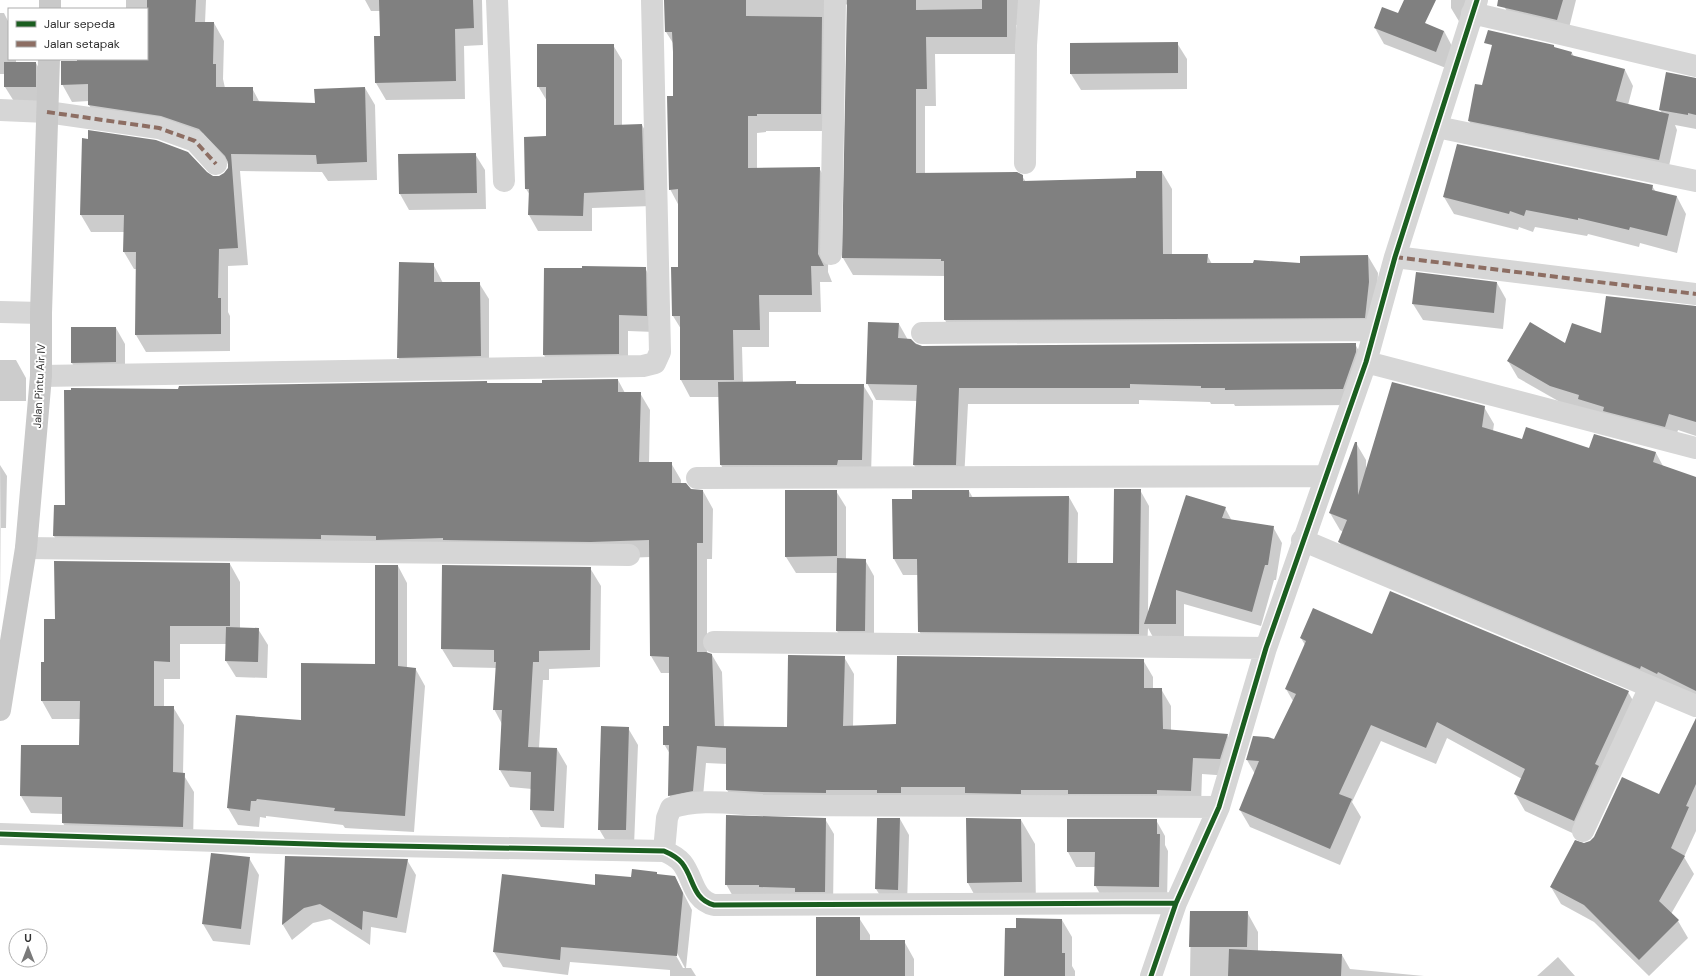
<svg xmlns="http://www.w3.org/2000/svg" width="1696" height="976" viewBox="0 0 1696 976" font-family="'DM Sans',sans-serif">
  <rect width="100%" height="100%" fill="#fff"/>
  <!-- shadow -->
  <path fill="#0003" fill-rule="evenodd" d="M126,0H206L205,23H214L224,41L223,79L225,88H252L260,103L316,104L365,88L375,105L377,180L328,181L322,172L240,171L248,265L228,266V312L230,316V351L146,352L136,335L137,269H134L124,252V232H91L81,215L206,173L212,177H219L225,174L229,168V165L210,146L99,122L89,105V101L72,102L62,84L78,62V59H147V9H126Z
    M365,0H482L483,45L464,46L465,99L386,100L376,83L381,37L380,11H371Z
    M666,0H1033L1019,25H1016V54H935L936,106H925V174L1022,176L1026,182L1137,179L1162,172L1172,189V255H1207L1212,264H1301L1368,256L1378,273L1375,334L955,337L945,320V276L853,275L843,258L848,5L845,4L830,131H766V132L757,133V169L819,168L829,185L828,272L832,282H820L821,312H769V347H742L743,383L863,385L873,401L871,476L730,481L721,465L719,397H690L681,380V329L673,316L679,268V206L670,189L674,97L673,43L666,32Z
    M1451,0H1474L1463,28L1451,8Z
    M1507,0H1576L1567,36L1515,24L1505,8Z
    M0,13H4L9,23V59H16V63H36L45,79L44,103H15L5,87V74H0Z
    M1375,28L1444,31L1453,48L1446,68L1384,44Z
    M1177,43L1187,59V89L1081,90L1071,74Z
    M613,45L622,60V126L642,125L651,141L652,206L592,208V231H538L529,215L530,195L526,189L547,137V101L538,86Z
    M1554,46L1555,48L1572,53L1574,57L1625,70L1633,86L1628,105L1662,113L1660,110L1696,79V129L1675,125L1677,130L1667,175L1478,136L1469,121Z
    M475,154L485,170L486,209L409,210L400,194Z
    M1652,186L1656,192L1677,197L1686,214L1677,253L1640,243L1639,247L1588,234L1587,236L1535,227L1533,232L1519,227L1518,230L1454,214L1444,197Z
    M433,264L443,283H479L489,299V372L407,374L398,357Z
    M645,268L654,284L655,332L628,331V370L553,371L544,355Z
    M1497,283L1506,299L1503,329L1423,320L1413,304Z
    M1696,307V436L1678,430L1674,443L1560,402L1518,378L1508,361Z
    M899,324L908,340L922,346L1355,344L1364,360L1352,405L1235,406L1234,404H1211L1210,402L1139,400V404H968L964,480L924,481L914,465L917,401L876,400L867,383Z
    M116,328L125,344V378L81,379L72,363Z
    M0,360H16L26,378V401H0Z
    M618,380L625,393H640L650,410L649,463H671L681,480V484L691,490L703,491L713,509L712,559H707V653L712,655L722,672L724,727L788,728L844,657L854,674L853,727L897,725L1143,660L1153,677V689H1161L1171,706V731L1227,735L1237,752L1230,776L1202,774L1201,808L737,807L727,790V764L706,763L702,808L679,812L669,795L670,754L664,744L670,727V673H661L651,656L650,557L601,559L64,553L54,536L66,506L179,390L487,382L488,384H543Z
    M1484,407L1494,424L1493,431L1523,440L1589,449L1656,453L1663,466L1696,478V702L1349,559L1339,542L1343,532L1340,530L1330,513L1356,443L1366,460V468Z
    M0,465L7,476L6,528H1V611Z
    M1140,490L1149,506L1148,614L1225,508L1232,521L1273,527L1282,543L1276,580H1274L1261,626L1184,604V639H1154L1148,628L1147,650L928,647L919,631L918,575H903L894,559L913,500L969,491L973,498L1069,497L1078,513L1077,564H1114Z
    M836,491L846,507V559L865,560L874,576V647H847L837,631L838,573H796L786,557Z
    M230,564L240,582V629H258L268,645L267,678L236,677L226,661L227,644H180V679H164V707H173L184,725L183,774L194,792L193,845L73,841L63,823V814L31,813L21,796L80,746L81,719H52L42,701L45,663L56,620Z
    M398,566L407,583V668H415L425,686L414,832L345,828L343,825L266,816V818L260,817L259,827L238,825L228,808L302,721L376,665Z
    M590,568L601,586L600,667L549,669V680H543L539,748L557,749L567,766L564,828L541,827L531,809L532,789L510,787L500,770L502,724L494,709L497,668L453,667L442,649Z
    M1372,635L1628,692L1638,709L1583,838L1525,811L1515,794L1522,779L1447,738L1436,764L1381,741L1352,802L1361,817L1340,865L1250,827L1240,810L1255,774L1247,760L1254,737L1275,741L1293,701L1286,689L1305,645L1301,638Z
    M1696,720V831L1684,857L1694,874L1671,914L1678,921L1688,938L1649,976L1594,922L1561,904L1551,887L1584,844L1591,842L1595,837L1660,795Z
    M628,728L638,745L634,846H609L599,829Z
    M825,819L834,834L833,907L735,900L726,884Z
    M900,819L909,835L907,906L886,905L876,889Z
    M1021,820L1035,844L1036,906L981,907L968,883Z
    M1156,820L1165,836V845L1168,851L1167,902L1104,901L1095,885V867H1076L1068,852Z
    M212,854L249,858L259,875L250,945L213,941L203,924Z
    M286,857L407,860L416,875L406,933L371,927L370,945L330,919L313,923L292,940L283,925Z
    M658,875L675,877L692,910L686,968H691L696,976H670V970L570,962L568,975L503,967L494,952L595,886L632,878ZM676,951L685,968H683L674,952Z
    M1191,912H1247L1258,932V951L1342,955L1350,969L1424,976H1190Z
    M859,918L870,935V941H904L914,959V976H817Z
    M1062,920L1072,937V966L1075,971V976H1005L1017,929Z
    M1558,957L1575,976H1537Z"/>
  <!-- building -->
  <path fill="#808080" d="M147,0H196L195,22H214L213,64H216V87H253V101L315,103L314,89L365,87L367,162L317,164L316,155L231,154L238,248L219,249L218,298H221V334L135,335L136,252H123L124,215H80L82,138L88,139V130L156,140L188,152L207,172L213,176H219L224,173L228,168V162L225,156L199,129L161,116L88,105V84L61,85V61H77V59H147Z
    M379,0H473L474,28L455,29L456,81L375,83L374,36H380Z
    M664,0H746V16L822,17L821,114H757V116H748V168L820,167L818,254L824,266H811L812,295H759L760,330H733L734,380H680V316H672L671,267H678V189L669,190L667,96H673V52L672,32H665Z
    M847,0H916V10L982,9V0H1007V37H926L927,89H916V173L1017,172L1023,175V181L1136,178V171H1162L1163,254H1208L1207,263H1253L1254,260L1300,263V256L1368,255L1369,282L1365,318L944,320V261H941V259L842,258Z
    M1404,0H1436L1425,23L1444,31L1436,52L1374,28L1382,7L1398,13Z
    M1498,0H1563L1557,20L1497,6Z
    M1488,30L1554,45V47L1572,52L1571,55L1625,69L1616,101L1669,114L1659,160L1468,121L1475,84L1482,85L1492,45L1484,43Z
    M1178,42V73L1070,74V43Z
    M537,44H614V125L642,124L644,190L584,193L583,216L528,215L529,189H525L524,137L546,136V87H537Z
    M4,62H36V87H4Z
    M1666,72L1696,78V115L1688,113V115L1659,110Z
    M1457,144L1653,185L1652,190L1677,196L1667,236L1630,227L1629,230L1578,218V220L1526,210L1524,216L1510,211L1509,214L1443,197Z
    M476,153L477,193L399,194L398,154Z
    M399,262L434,263V282H480L481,356L397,358Z
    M582,266L646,267L647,316L619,315V354L543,355L544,268H582Z
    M1416,272L1497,282L1494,313L1412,304Z
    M1606,296L1696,306V422L1669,414L1665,427L1603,411L1604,407L1578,399L1579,395L1550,386L1507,361L1530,322L1565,343L1572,323L1601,333Z
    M868,322L899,323L898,338L911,339L916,344L922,346L1356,343V352L1343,389L1225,390V388H1201V386L1130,384V388H959L956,465H913L917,385L866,384Z
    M71,327H116V362L71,363Z
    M618,379V392H641L639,462H672V483H686L691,489L703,490V543H697V652H706L712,654L715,726L787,727L788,655L845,656L843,726L896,724L897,656L1144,659V688H1162L1163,729L1228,734L1220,759L1193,758L1191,791L1157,790V794H1068V790H1021V794L965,793V787H901V793H877V790H826V793L762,792L726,790V748L697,746L693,791L668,796L669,745H663V726H669V657L650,656L649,540L591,542L443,540V538L376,540V536L321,535V539L53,536L54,505H65L64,390H71V388L178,389L179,386L487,381V383H542V380Z
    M796,381V384H864L862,460H838L837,465H720L718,382Z
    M1392,382L1485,406L1482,427L1522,439L1526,427L1589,448L1594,434L1656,452L1653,462L1696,477V691L1658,672L1657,674L1641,666L1640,669L1338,542L1347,520L1329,513L1355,442H1357L1358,495Z
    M1114,489H1141L1139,634L918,632L917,559H893L892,499H912V490H969V497L1069,496L1068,563H1113Z
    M785,490H837V556L785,557Z
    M1186,495L1226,507L1222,518L1274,526L1268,565H1265L1252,612L1176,590V624H1144Z
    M837,558L866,559L865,631H836Z
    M54,561L230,563V626H170V662L154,661V706H174L173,772L185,773L183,827L62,823V797L20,796L21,745H79L80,701H41V662H44V619H55Z
    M375,565H398V666L416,668L405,816L334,811L335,808L257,799L256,801H251L250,811L227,808L236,715L301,720V663L375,664Z
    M442,565L591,567L590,650L539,651V662H533L528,747L557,748L554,811L530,810L531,772L499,770L502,710H493L496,662H494V650L441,649Z
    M1390,591L1629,691L1595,764L1599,766L1574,821L1514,794L1525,769L1437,722L1426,748L1371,725L1339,794L1352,799L1330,849L1239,810L1259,761L1246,760L1253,736L1268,737L1274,739L1296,694L1285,689L1306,641L1300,638L1313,608L1372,634Z
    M226,627L259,628L258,662L225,661Z
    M1696,718V784L1686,806L1689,807L1671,848L1685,856L1659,901L1679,920L1639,960L1584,905L1550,887L1575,840L1584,843L1590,841L1594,837L1622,777L1659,794Z
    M601,726L629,727L626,830H598Z
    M726,815L826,818L825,892H795V888L759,887V885H725Z
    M877,818H900L898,890L875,889Z
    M966,818L1021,819L1022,882L967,883Z
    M1067,819H1157V834H1160L1159,887L1094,886L1095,852H1067Z
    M211,853L250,857L241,929L202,924Z
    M285,856L408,859L397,918L363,911L362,930L320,904L304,908L282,925Z
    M632,869L657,872V874L675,876L683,893L677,956L561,947L560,960L493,952L502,874L595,885V874L631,877Z
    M1190,911H1248L1247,947H1189Z
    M816,917H860V940H905V976H816Z
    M1016,918L1062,919V953H1065V976H1004L1005,928H1016Z
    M1229,949L1342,954L1341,976H1228Z"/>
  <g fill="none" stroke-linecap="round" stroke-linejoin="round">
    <!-- minor -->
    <path stroke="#d6d6d6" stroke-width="22" d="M497,0L504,181
      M1472,13L1696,66
      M0,110L47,112L159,128L195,141L216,164
      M1437,127L1696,181
      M1025,163L1026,45L1029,0
      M831,254L835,0
      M1395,257L1696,294
      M0,312L41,313
      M922,333L1374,330
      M1366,362L1696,448
      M41,376L643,366L655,363L660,352L652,0
      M697,478L1325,476
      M1302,540L1696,706
      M26,548L629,555
      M714,642L1266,648
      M1583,831L1650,687
      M0,834L342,845L664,851C671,854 677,857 682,863C694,878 692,899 714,905L1176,903
      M664,851L667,818L671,808C699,798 733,804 762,805L1219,807
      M1151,976L1176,903L1219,807L1266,648L1366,362L1395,257L1477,0"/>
    <!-- major -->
    <path stroke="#c9c9c9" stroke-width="22" d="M50,9V0
      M0,710L26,548L41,376V313L49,59"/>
    <!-- quiet -->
    <path stroke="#8d6e63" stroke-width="4" stroke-dasharray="8 4" stroke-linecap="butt" d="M47,112L159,128L195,141L216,164
      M1395,257L1696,294"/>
    <defs>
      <path id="cycleway" d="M0,834L342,845L664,851C671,854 677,857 682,863C694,878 692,899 714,905L1176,903
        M1151,976L1176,903L1219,807L1266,648L1366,362L1395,257L1477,0"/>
    </defs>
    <!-- cycleway casing -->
    <use href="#cycleway" stroke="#fff" stroke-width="8"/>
    <!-- cycleway -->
    <use href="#cycleway" stroke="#1b5e20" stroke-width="5"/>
  </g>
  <g text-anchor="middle" stroke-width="4" stroke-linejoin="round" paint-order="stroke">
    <!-- street labels -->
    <g font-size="11" fill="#323232" stroke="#fff">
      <text transform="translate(39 386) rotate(-87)" y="4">Jalan Pintu Air IV</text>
    </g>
  </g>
  <!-- legend -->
  <rect x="8" y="8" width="140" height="52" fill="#ffffff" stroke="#adadad"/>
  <rect x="16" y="21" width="20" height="6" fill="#1b5e20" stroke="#adadad"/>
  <text x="44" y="28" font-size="12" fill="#323232">Jalur sepeda</text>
  <rect x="16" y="41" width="20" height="6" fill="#8d6e63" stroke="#adadad"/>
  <text x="44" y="48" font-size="12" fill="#323232">Jalan setapak</text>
  <!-- north arrow -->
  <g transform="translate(28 948)"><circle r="19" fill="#ffffff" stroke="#adadad"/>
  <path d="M0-3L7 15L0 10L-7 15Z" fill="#7a7a7a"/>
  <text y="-6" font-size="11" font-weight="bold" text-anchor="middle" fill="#323232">U</text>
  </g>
</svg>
